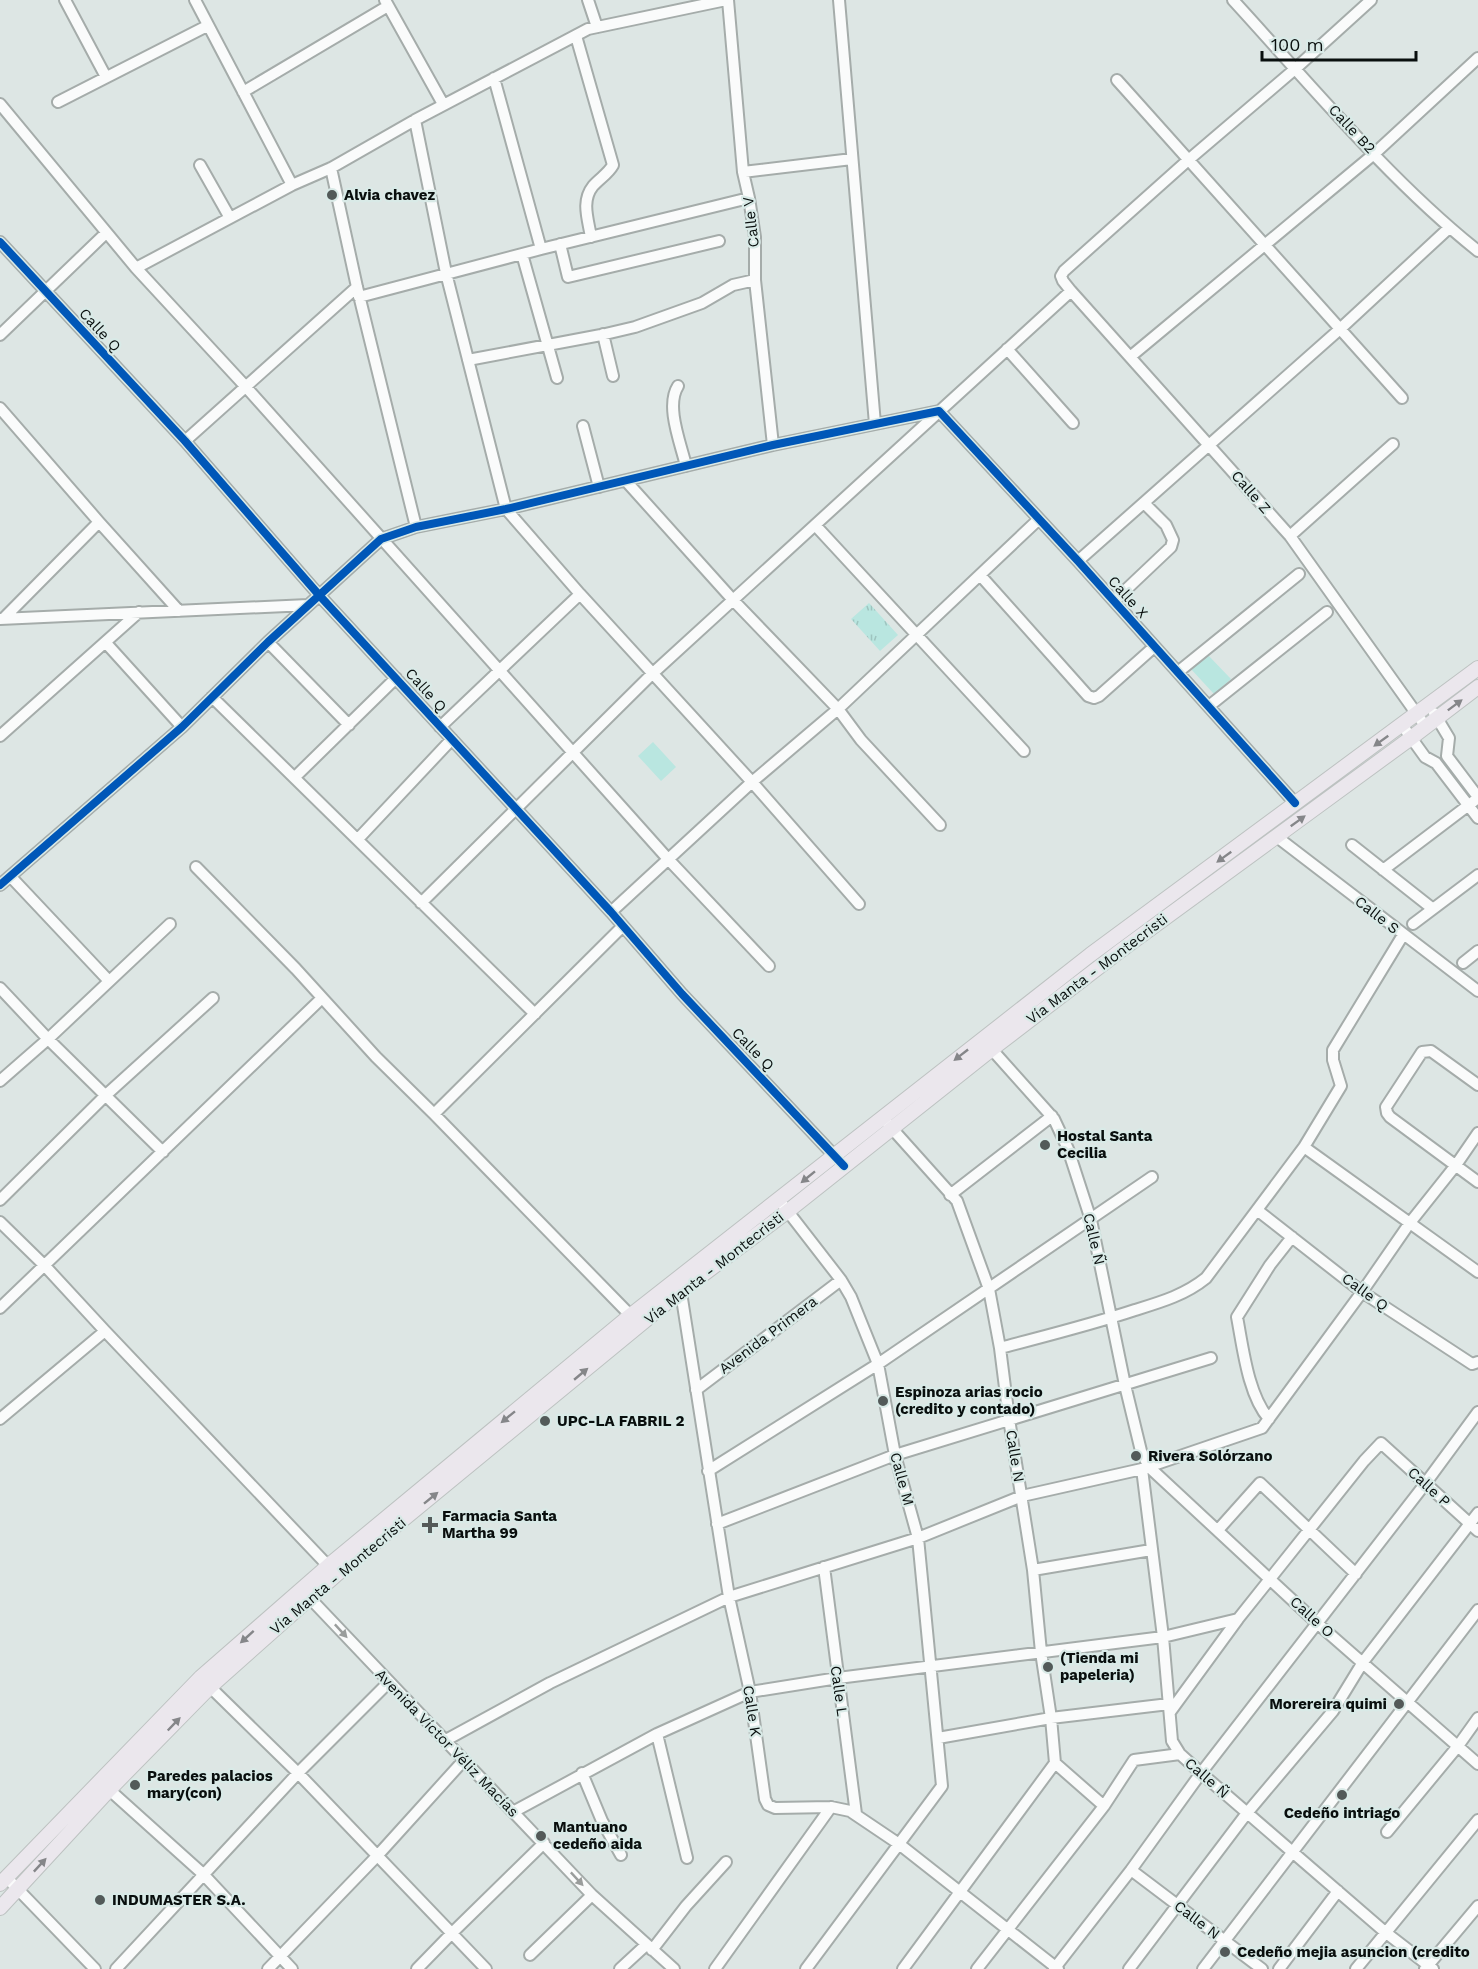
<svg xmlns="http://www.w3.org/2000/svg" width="1478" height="1969" font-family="'Work Sans',sans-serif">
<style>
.park{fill:url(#park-tufts)}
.pitch{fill:#b9e6e0}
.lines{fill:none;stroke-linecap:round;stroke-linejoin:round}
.minor-casing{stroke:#a5acaa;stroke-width:14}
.major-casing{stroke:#bdc2c1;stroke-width:16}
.minor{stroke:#fafbfb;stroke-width:10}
.major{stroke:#ebe7ed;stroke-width:14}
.cycleway-casing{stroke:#d9eae7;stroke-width:11}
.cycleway{stroke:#0057b8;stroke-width:8}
.oneway{fill:#858689}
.oneway2{fill:#9a9d9c}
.poi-dot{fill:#535a59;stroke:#d9eae7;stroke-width:2}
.labels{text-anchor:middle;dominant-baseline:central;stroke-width:4.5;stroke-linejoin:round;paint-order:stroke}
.street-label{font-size:15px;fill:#090f0e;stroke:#d9eae7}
.poi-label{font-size:15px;font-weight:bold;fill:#090f0e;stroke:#d9eae7;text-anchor:start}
</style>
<defs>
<pattern id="park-tufts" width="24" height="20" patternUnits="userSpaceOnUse" patternTransform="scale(1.5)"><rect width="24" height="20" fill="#b9e6e0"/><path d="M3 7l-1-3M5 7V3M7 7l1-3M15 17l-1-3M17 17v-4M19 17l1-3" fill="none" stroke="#9ec4bf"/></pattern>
</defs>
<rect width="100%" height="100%" fill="#dde6e4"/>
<path class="park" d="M869,603L898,635L880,651L851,619Z"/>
<path class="pitch" d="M1207,654L1231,679L1214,694L1190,668Z
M653,742L676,767L661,781L638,756Z"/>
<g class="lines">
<defs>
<path id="minor" d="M65,0L106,77
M195,0L292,185
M385,0L443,104
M588,0L597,27
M728,0L743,172L749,198L755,237V280L773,445
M839,0L875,424
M1233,0C1310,84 1389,180 1478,251
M1371,0L1295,69L1186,162L1064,271L1061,276L1063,281L1071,291L1290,536L1426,727
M576,36L613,165C608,174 600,178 593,186C581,201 588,219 591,237
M494,78L541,249
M1117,80L1402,398
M243,92L388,6
M58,102L207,26
M0,104L136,268L246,387L668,859L769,966
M415,120L446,273L506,509L580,594L752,782L859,904
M200,165L230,218
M331,168L357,287L416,527
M743,172L852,159
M0,242L185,441L319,595L611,912L682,994L844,1166
M560,244L568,277L719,241
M522,254L557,378
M136,268L292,185L331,168L415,120L588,29L726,0
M359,297L541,249L749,198
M603,334L613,376
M0,335L106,233
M1007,349L1073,423
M1130,357L1374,154L1478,58
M468,360L601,335L635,327L702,303L733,285L755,280
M678,386C665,406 681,444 686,466
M0,408L99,522L179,611
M583,426L599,487
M185,441L357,287
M626,481L733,600L838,709L861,740L940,825
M815,525L1024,751
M1290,536L1393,444
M1078,561L1340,329L1449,228
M980,575L1088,696L1094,698L1099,696L1154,647
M1114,601L1171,547L1173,540L1166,525L1144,503
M0,619L308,605
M3,619L99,522
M268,642L349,725
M106,643L182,727
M1178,672L1299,574
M212,697L535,1014
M1209,706L1327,612
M1434,713L1449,738L1447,756L1478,797
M1402,725L1425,757L1436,763L1478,818
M440,727L580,594
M0,736L139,612
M295,777L396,678
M1277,837L1478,991
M358,839L452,739
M1352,845L1433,909
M196,867L296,969L376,1057L434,1114L635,1320
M1383,870L1478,798
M11,877L109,981
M0,885L182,727L268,642L381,539L416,527L506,509L773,445L939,411L1078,561L1295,803
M421,903L652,674L1071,291
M611,912L752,782L838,709L1039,519
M1413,924L1478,875
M1463,963L1478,951
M0,988L48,1039L163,1152
M987,1044L1054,1119L1068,1149L1091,1220L1125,1385L1141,1451L1149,1467L1317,1623L1478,1764
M0,1081L48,1039L170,924
M1478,1085L1431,1051L1422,1052L1386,1107L1387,1113L1390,1117L1478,1182
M434,1114L623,926
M888,1124L957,1201L989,1289L1000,1348L1009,1419L1033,1570L1041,1652L1051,1718L1055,1763L1104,1806
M1304,1147L1478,1272
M950,1195L1052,1116
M0,1200L106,1095L213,998
M779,1200L841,1280L851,1297L878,1364L895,1455L918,1538L942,1786L806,1969
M1257,1210L1362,1292L1472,1364L1478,1362
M0,1222L45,1266L105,1331L333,1571
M680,1286L729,1597L750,1692L765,1799L768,1805L775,1808L831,1807L850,1811L899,1844L1058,1969
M0,1308L322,998
M1000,1348C1045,1336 1090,1325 1135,1310C1161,1302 1185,1295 1206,1278L1304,1147L1341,1086L1333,1060V1050L1403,935
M696,1390L841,1280
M0,1419L105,1331
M1269,1419C1248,1395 1243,1348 1237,1317L1270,1265L1292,1237
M1142,1469L1163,1637L1172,1741L1180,1754L1201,1773L1385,1932L1433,1969
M708,1471L878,1364L1152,1177
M717,1524L895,1455L1211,1358
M1218,1530L1260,1483L1356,1574
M824,1567L856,1814
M1033,1570L1151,1550
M305,1593L592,1895L674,1969
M205,1682L298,1773L486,1969
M1170,1712L1238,1619L1364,1461L1381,1443L1478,1531
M657,1734L687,1858
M938,1738L1051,1718L1169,1704
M446,1740L550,1683L729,1597L918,1538L1022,1496L1142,1469L1262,1428L1362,1292L1409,1224L1456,1165L1478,1133
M582,1773L602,1821L621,1855
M104,1785L203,1874L292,1969
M513,1812L657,1734L750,1692L838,1678L1163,1637L1238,1619
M1387,1832L1458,1746L1478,1718
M1131,1870L1262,1969
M6,1877L95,1969
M652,1950L686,1906L726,1862
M530,1955L592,1895
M116,1969L298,1773L389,1682
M268,1969L378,1855L464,1760
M417,1969L451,1934L544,1843
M620,1969L646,1945
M715,1969L831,1807
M903,1969L1055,1763
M977,1969L1104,1806L1134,1760L1180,1754
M1054,1969L1131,1870L1201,1773L1425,1484L1478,1412
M1129,1969L1247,1813L1333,1711L1363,1662L1478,1513
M1203,1969L1478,1610
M1279,1969L1338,1891
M1356,1969L1478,1820
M1425,1969L1478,1906"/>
<path id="major" d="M0,1884L201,1677L328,1566L631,1315L1090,955L1478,668
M0,1908L109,1790L210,1687L337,1574L681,1291L788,1211L992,1049L1120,951L1411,738L1478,687"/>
</defs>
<use href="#minor" class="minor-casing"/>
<use href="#major" class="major-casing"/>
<use href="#minor" class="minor"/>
<use href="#major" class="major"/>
<defs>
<path id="cycleway" d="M0,242L185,441L319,595L611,912L682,994L844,1166
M0,885L182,727L268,642L381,539L416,527L506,509L773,445L939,411L1078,561L1295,803"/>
</defs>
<use href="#cycleway" class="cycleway-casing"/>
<use href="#cycleway" class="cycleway"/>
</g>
<defs><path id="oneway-solid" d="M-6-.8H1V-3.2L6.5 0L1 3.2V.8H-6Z" transform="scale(1.5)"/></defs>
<g class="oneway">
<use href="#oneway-solid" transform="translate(1455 705) rotate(-37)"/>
<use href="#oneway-solid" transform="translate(1381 741) rotate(144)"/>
<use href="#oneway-solid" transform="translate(1298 821) rotate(-36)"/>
<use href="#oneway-solid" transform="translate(1224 857) rotate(144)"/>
<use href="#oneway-solid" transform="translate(961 1055) rotate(142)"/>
<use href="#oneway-solid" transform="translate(808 1177) rotate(141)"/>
<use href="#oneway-solid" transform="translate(581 1374) rotate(-40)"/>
<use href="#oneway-solid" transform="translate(508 1417) rotate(141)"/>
<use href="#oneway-solid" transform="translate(431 1498) rotate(-39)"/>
<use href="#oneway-solid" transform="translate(247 1637) rotate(138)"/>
<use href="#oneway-solid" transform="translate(174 1724) rotate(-46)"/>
<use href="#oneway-solid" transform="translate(40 1865) rotate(-47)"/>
</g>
<g class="oneway2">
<use href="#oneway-solid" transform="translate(341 1631) rotate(47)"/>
<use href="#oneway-solid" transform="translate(577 1879) rotate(47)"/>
</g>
<g class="poi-dot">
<circle cx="332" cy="195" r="6"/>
<circle cx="1045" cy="1145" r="6"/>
<circle cx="883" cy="1401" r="6"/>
<circle cx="545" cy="1421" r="6"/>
<circle cx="1136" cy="1456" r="6"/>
<path d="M427 1516h6v6h6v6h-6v6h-6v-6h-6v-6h6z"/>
<circle cx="1048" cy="1667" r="6"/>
<circle cx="1399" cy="1704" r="6"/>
<circle cx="135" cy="1785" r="6"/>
<circle cx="1342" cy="1795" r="6"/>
<circle cx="541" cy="1836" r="6"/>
<circle cx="100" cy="1900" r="6"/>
<circle cx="1225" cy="1952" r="6"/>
</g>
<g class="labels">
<g class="street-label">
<text transform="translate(1352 129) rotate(47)">Calle B2</text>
<text transform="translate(751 222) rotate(-97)">Calle V</text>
<text transform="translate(100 330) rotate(47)">Calle Q</text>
<text transform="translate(1251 492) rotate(49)">Calle Z</text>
<text transform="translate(1128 597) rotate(48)">Calle X</text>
<text transform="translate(426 690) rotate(48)">Calle Q</text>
<text transform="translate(1377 915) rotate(38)">Calle S</text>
<text transform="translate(1097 969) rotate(-37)">Vía Manta - Montecristi</text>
<text transform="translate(753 1049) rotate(46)">Calle Q</text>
<text transform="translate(1094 1239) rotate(77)">Calle Ñ</text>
<text transform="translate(714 1268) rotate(-38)">Vía Manta - Montecristi</text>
<text transform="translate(1365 1292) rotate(36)">Calle Q</text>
<text transform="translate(768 1335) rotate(-37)">Avenida Primera</text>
<text transform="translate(1015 1456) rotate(81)">Calle N</text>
<text transform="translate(902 1479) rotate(75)">Calle M</text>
<text transform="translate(1429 1487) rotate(42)">Calle P</text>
<text transform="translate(338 1576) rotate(-40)">Vía Manta - Montecristi</text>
<text transform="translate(1312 1617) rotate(42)">Calle O</text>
<text transform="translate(839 1691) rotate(82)">Calle L</text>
<text transform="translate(752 1711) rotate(81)">Calle K</text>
<text transform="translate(447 1743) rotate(46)">Avenida Víctor Véliz Macías</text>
<text transform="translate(1207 1778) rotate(41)">Calle Ñ</text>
<text transform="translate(1197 1920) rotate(37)">Calle N</text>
</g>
<g class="poi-label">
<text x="344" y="195">Alvia chavez</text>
<text x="1057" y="1136">Hostal Santa<tspan x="1057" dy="17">Cecilia</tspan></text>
<text x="895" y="1392">Espinoza arias rocio<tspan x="895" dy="17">(credito y contado)</tspan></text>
<text x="557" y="1421">UPC-LA FABRIL 2</text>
<text x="1148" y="1456">Rivera Solórzano</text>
<text x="442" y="1516">Farmacia Santa<tspan x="442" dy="17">Martha 99</tspan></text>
<text x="1060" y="1658">(Tienda mi<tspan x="1060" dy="17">papeleria)</tspan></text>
<text x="1387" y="1704" text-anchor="end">Morereira quimi</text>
<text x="147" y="1776">Paredes palacios<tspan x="147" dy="17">mary(con)</tspan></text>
<text x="1342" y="1813" text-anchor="middle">Cedeño intriago</text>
<text x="553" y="1827">Mantuano<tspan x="553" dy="17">cedeño aida</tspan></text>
<text x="112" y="1900">INDUMASTER S.A.</text>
<text x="1237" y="1952">Cedeño mejia asuncion (credito</text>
</g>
</g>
<path d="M1262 51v9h154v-9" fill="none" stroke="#090f0e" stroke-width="3"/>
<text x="1271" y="51" font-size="18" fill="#090f0e" stroke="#d9eae7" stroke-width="4.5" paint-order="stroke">100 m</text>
</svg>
